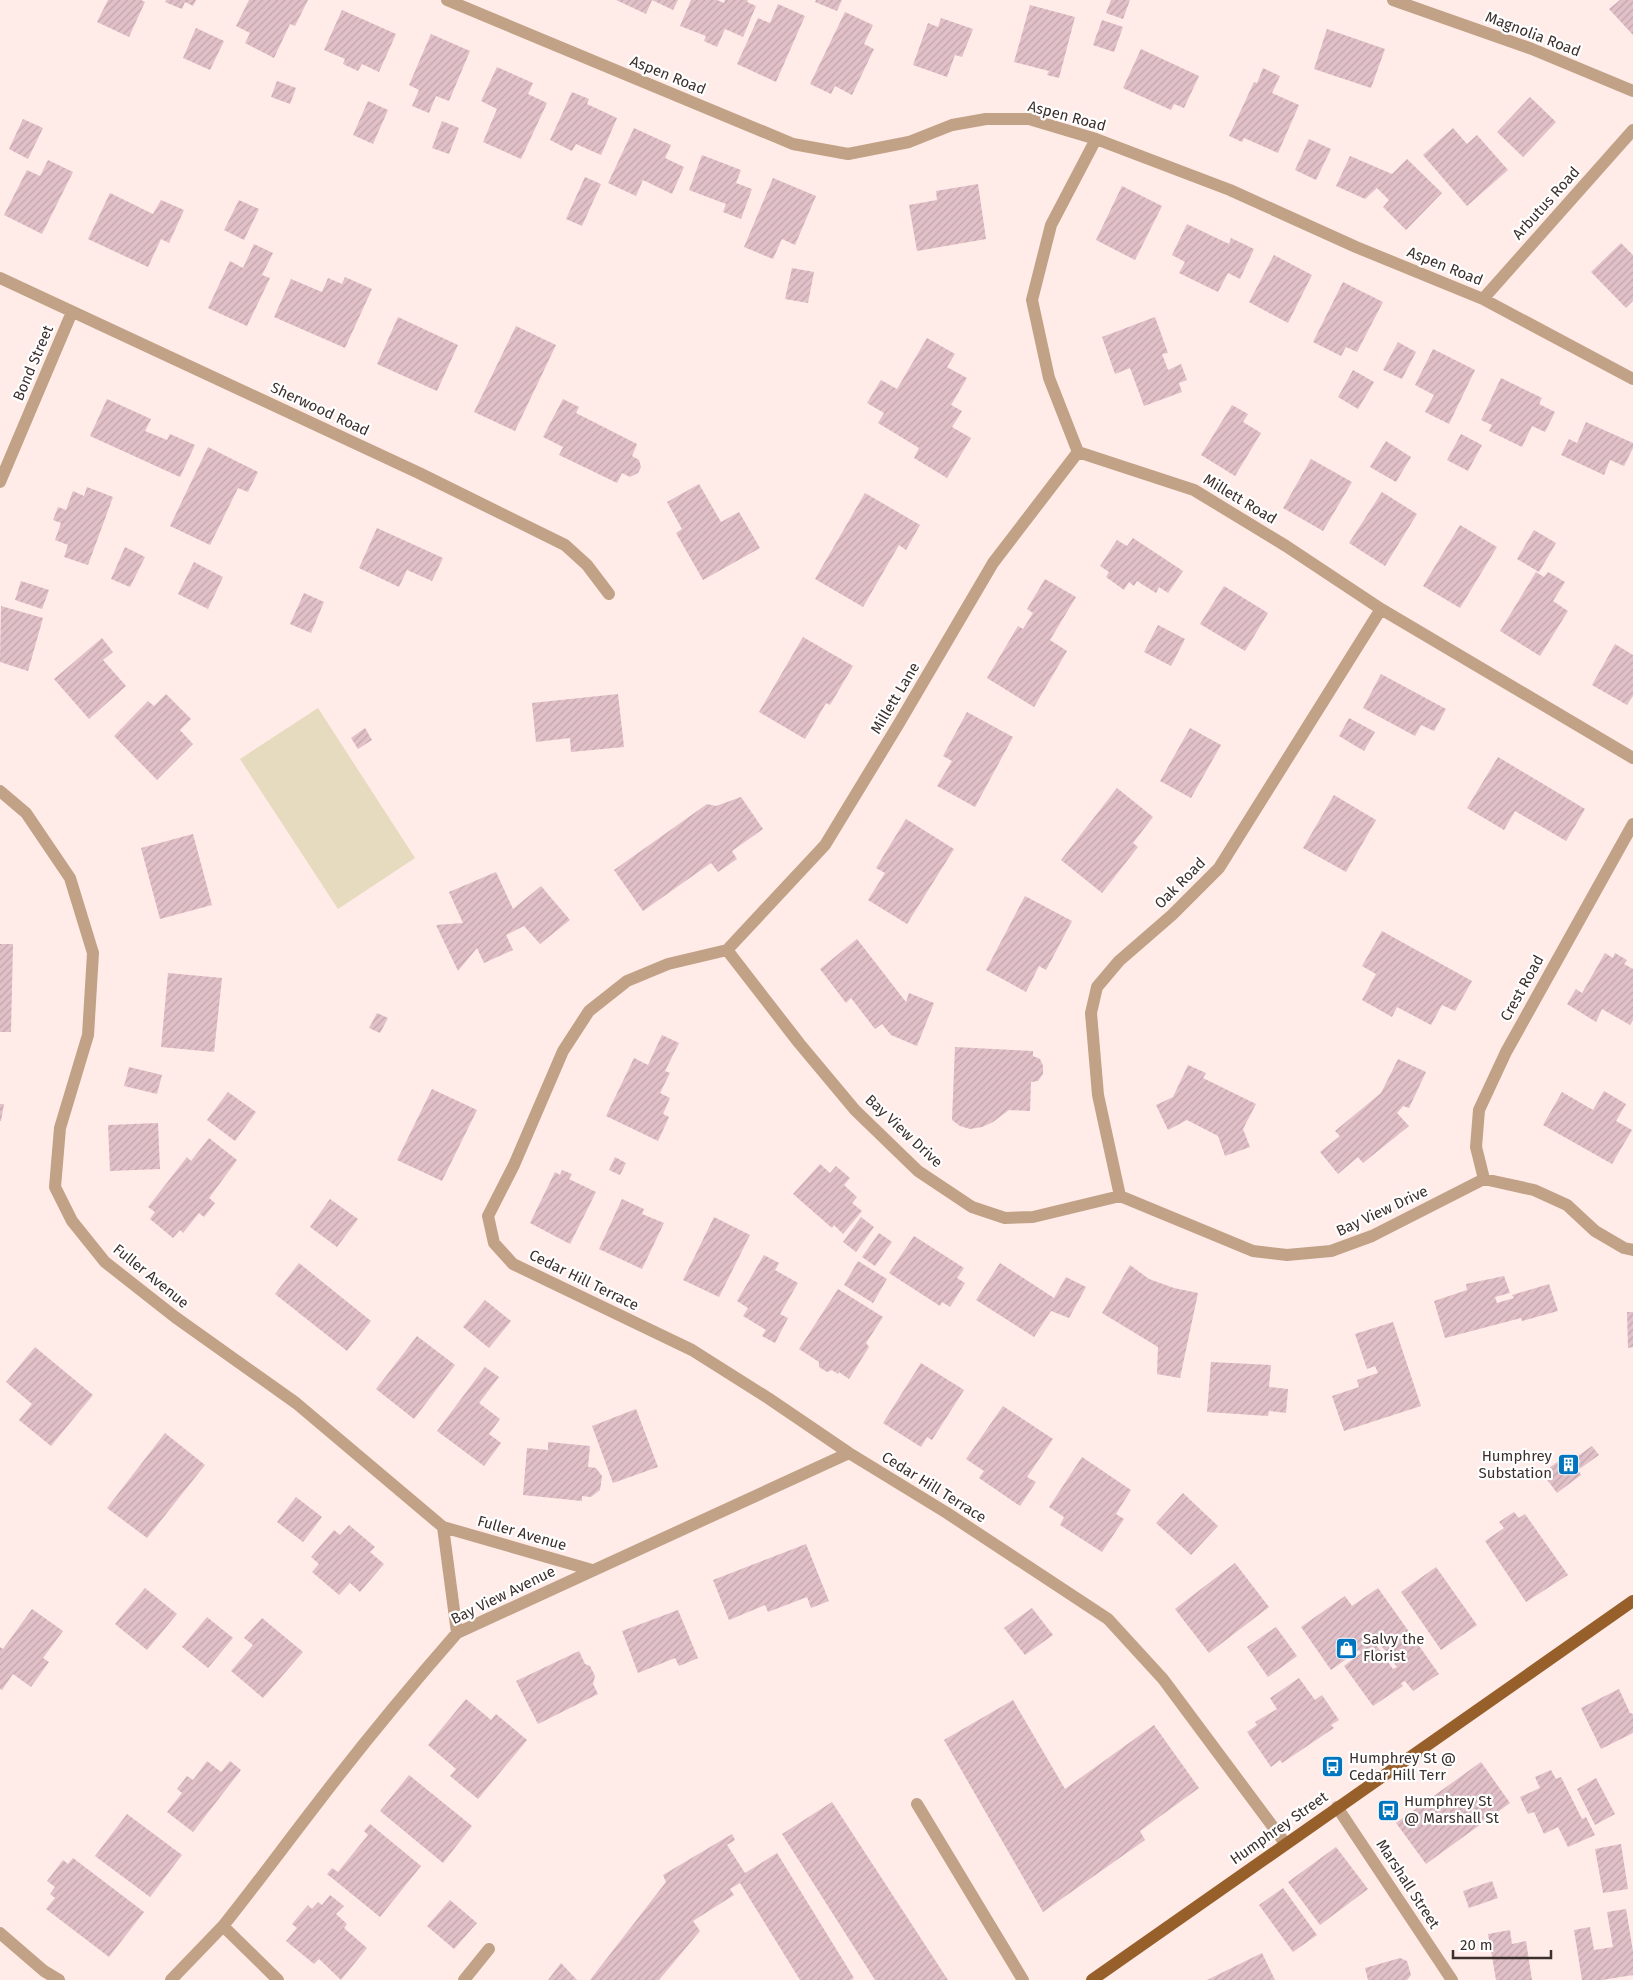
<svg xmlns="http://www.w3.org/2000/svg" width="1633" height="1980" font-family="'Fira Sans',sans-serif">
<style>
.green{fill:#e6dbbe}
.building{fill:url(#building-hatch);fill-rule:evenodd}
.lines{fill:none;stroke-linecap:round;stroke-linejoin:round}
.lane{stroke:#c2a287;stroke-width:12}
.street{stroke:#c2a287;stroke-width:12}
.primary{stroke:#975f2a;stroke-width:12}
.labels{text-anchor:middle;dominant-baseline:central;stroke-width:4.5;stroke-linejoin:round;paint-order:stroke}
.street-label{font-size:15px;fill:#3c302d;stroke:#fff}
.poi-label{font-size:15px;fill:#3c302d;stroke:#fff;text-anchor:start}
</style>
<defs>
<pattern id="building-hatch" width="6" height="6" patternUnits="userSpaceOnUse" patternTransform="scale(1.25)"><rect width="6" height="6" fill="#e1c0c8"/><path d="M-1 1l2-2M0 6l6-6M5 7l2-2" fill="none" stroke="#c2a5ac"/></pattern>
</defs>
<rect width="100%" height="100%" fill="#ffebe7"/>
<path class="green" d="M318,708L415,858L338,909L240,759Z"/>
<path class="building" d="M108,0H141L145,2L129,37L97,22Z
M166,0H196L193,6L185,2L182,9L165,2Z
M249,0H308L295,26L290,24L274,58L245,43L250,33L236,26Z
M616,0H652L646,14Z
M652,0H678L673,10Z
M691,0H717L724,3L725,0H748L747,2L756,6L743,37L725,29L717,47L704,41L706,36L680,26Z
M816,0H842L837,11L815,2Z
M1111,0H1130L1123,19L1106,13Z
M1620,0H1633V35L1609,9Z
M778,4L805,16L776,82L737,64L758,18L770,23Z
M1030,5L1075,17L1059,78L1047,75L1049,71L1014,62Z
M342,10L396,34L379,72L362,64L358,71L343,64L345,59L324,50Z
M845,12L873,25L864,44L874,49L852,95L835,86L831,94L810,84Z
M941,18L973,29L962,57L955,55L947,77L913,65L928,23L938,27Z
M1102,20L1123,27L1114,52L1093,45Z
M196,28L224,41L210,70L183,58Z
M1327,29L1385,49L1371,88L1314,69Z
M431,34L470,51L449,101L436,96L429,113L412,106L419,90L409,85Z
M1141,49L1199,76L1184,108L1174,104L1171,110L1123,88Z
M497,67L533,83L528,94L547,103L521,159L483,142L497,109L481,101Z
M1263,68L1280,76L1272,93L1299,105L1278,153L1244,138L1242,142L1229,136L1254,82L1257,83Z
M277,81L296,88L290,104L271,97Z
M572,92L589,99L587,104L617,118L601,155L576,144L572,151L550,140Z
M1530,97L1556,122L1523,157L1497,132Z
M368,101L388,110L373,144L353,135Z
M23,119L43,128L28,159L9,149Z
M442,121L459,128L449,154L432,148Z
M634,128L671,145L665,158L684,167L672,194L643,180L636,196L608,183Z
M1453,128L1467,144L1477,135L1508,170L1467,206L1423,155Z
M1309,139L1331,149L1316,180L1295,170Z
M702,155L741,170L736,183L752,189L741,219L723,212L726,204L689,190Z
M1350,156L1392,174L1407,159L1442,193L1406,230L1383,207L1389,200L1377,188L1365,199L1336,186Z
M48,160L73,172L42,234L4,215L27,170L40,176Z
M585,177L601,184L582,226L566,219Z
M773,178L816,196L795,245L782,239L773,259L744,247Z
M978,184L986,239L917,251L909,205L937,200L936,191Z
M1122,186L1162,206L1135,260L1096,240Z
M110,193L153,214L161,200L184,210L169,243L161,239L148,267L88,239Z
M239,200L259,209L244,240L224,230Z
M1187,224L1229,244L1231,238L1254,249L1240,279L1228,273L1218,292L1179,273L1185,262L1172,255Z
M1621,243L1633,255V301L1626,308L1591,272Z
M254,244L273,253L262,275L270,278L247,326L208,308L230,261L243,268Z
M1274,255L1312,275L1288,323L1249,302Z
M792,268L814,272L808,303L785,299Z
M345,277L372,289L345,348L274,317L291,279L322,292L328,278L342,284Z
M1343,282L1383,302L1357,352L1346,347L1341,356L1313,342Z
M398,317L458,345L437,391L377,364Z
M1155,317L1168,353L1162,354L1168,370L1181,364L1187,380L1179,383L1182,392L1144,406L1130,368L1115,374L1102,337Z
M516,326L556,345L515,431L474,412Z
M927,338L955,354L947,367L967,378L951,405L962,411L952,427L971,438L947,478L914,458L919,448L878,423L884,413L867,403L881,380L897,389Z
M1398,342L1416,352L1402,379L1383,370Z
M1433,349L1475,370L1449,424L1425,412L1434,395L1415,385Z
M1353,370L1374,382L1358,409L1338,397Z
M1501,378L1542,398L1539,404L1555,412L1545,432L1532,426L1522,447L1489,431L1492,425L1481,420Z
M107,399L151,419L145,431L167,440L170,434L195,445L180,477L90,436Z
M563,399L579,407L576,413L637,444L632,456L639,460L641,467L638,473L630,477L622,473L617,483L559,455L563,447L543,437Z
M1232,405L1248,414L1243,422L1261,433L1235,476L1201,455Z
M1586,422L1633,443V448L1624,466L1610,460L1604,475L1561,455L1569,439L1577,443Z
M1461,434L1482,445L1468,471L1447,460Z
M1386,441L1411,457L1396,482L1370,467Z
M208,447L258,472L248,492L238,488L210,545L170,526Z
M1311,459L1352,482L1323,531L1283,508Z
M699,484L721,522L739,512L760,548L703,580L676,533L682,529L667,502Z
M87,487L113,497L88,565L64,557L68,545L55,540L61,523L53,520L58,507L66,510L73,491L84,496Z
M1382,492L1417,514L1385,566L1349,543Z
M865,493L920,525L906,550L899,545L863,607L815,579Z
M1460,525L1497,547L1460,608L1423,586Z
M377,528L443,558L432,581L407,570L399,587L359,568Z
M1534,530L1556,543L1539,572L1517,559Z
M1133,538L1183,571L1168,593L1159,587L1156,593L1137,581L1134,586L1129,582L1124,590L1106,577L1109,572L1100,566L1117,540L1127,546Z
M125,547L145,557L130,587L111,579Z
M194,562L223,577L208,609L178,594Z
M1536,572L1544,577L1548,572L1565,582L1553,601L1568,611L1540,656L1500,631Z
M1045,579L1076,597L1050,640L1067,651L1034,707L987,678L1018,626L1023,629L1033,613L1027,609Z
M21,581L49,590L42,609L15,600Z
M1224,586L1268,613L1245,651L1200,624Z
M304,593L324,602L311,633L290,624Z
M1,606L43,618L28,671L0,662Z
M1158,625L1185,639L1171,666L1144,652Z
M803,637L853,666L830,705L826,703L805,739L759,712Z
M102,638L113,652L103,660L126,686L89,719L54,679Z
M1615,644L1633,655V696L1627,705L1592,685Z
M1381,674L1446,709L1434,731L1421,725L1415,736L1363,708Z
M166,694L191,719L180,730L193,744L157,780L114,736L148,701L154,706Z
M618,694L624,747L571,752L570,738L536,742L532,703Z
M967,712L1013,737L975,807L937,786L952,761L943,756Z
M1349,718L1375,732L1364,751L1339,736Z
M365,728L372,740L358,749L351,738Z
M1190,728L1221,745L1191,798L1160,781Z
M1498,757L1585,809L1566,841L1515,811L1504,830L1467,808Z
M1117,788L1153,817L1133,843L1138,847L1102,893L1061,860Z
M1334,795L1376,820L1346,872L1303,848Z
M741,797L763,829L732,851L737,859L718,872L711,863L643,911L614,870L707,804L716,806Z
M906,819L954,849L907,924L868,900L885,873L876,868Z
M193,834L212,905L160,919L141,848Z
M496,872L513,909L541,886L570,920L540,944L524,926L506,935L513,950L484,963L477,948L458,971L436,925L463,923L449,892Z
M1025,896L1072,921L1046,970L1039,966L1026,992L986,970Z
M1382,931L1472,981L1455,1011L1442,1005L1431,1025L1397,1007L1392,1017L1362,1000L1376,974L1362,966Z
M857,939L906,1002L909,993L934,1003L917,1046L891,1035L882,1024L875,1029L851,998L846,1003L820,969Z
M0,944H13L11,1032H0Z
M1605,953L1613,958L1615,953L1627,960L1624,964L1633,969V1020L1630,1025L1602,1009L1596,1022L1567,1004L1576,989L1582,993Z
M168,973L222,978L214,1052L161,1047Z
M377,1013L388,1018L380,1033L369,1028Z
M662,1035L679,1043L665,1071L670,1073L660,1093L670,1098L663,1114L669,1117L658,1141L606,1116L634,1058L648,1065Z
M955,1047L1033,1051V1056L1040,1059L1043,1066V1074L1038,1081L1031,1082L1030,1111L1009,1110L993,1122L982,1127L970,1129L960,1126L952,1120Z
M1398,1059L1426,1072L1409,1108L1403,1106L1397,1113L1409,1126L1363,1163L1358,1157L1338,1174L1320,1152L1340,1136L1335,1131L1381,1093Z
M1188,1065L1206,1073L1203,1078L1256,1104L1243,1129L1250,1147L1225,1156L1218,1136L1187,1120L1168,1130L1156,1105L1173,1097Z
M129,1067L162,1075L157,1094L124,1086Z
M432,1089L477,1110L442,1181L397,1160Z
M1604,1091L1626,1104L1616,1121L1632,1130L1612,1164L1543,1125L1562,1092L1593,1110Z
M228,1092L256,1112L235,1141L207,1120Z
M0,1104H4L1,1121H0Z
M158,1123L160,1169L110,1171L108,1125Z
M209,1138L237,1160L209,1198L215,1203L204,1217L199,1213L183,1233L180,1230L173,1238L150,1219L155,1212L148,1207L187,1157L191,1161Z
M615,1157L626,1163L620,1175L609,1170Z
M820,1164L830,1173L836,1166L850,1178L844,1185L857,1197L852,1203L862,1211L843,1234L834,1225L832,1228L793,1194Z
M562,1170L572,1174L569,1179L596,1192L570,1244L530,1223L555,1172L560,1175Z
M330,1199L358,1219L337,1247L310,1227Z
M622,1199L644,1209L642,1214L664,1223L642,1269L599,1249Z
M714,1217L750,1235L719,1297L683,1280Z
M861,1217L874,1227L856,1252L843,1242Z
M879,1233L892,1242L875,1266L862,1257Z
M914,1236L964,1268L957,1278L965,1283L950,1307L942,1302L940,1306L889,1273Z
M764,1255L779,1263L775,1270L798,1283L780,1314L788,1318L775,1343L762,1336L766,1330L743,1316L748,1308L737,1301Z
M858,1261L887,1279L873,1303L844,1285Z
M299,1263L371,1321L347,1351L275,1294Z
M1000,1263L1054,1298L1066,1277L1086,1287L1069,1318L1051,1311L1034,1337L976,1300Z
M1130,1265L1149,1279L1174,1288L1198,1293L1180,1378L1157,1374L1158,1347L1102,1313Z
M1504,1276L1510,1293L1495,1297L1497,1303L1514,1298L1512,1295L1549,1284L1558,1311L1522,1321L1521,1318L1445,1338L1434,1301L1467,1290L1466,1284Z
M838,1289L883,1317L866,1343L869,1347L849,1379L839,1372L838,1374L832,1370L827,1372L819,1367V1362L799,1349Z
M485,1300L511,1321L489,1348L463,1327Z
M1627,1312H1633V1347L1628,1348Z
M1393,1322L1421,1406L1344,1431L1332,1396L1359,1387L1357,1380L1378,1373L1375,1366L1367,1369L1355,1334Z
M417,1336L455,1365L414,1419L376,1389Z
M35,1347L93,1395L51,1446L19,1420L32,1404L6,1382Z
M1211,1362L1271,1365L1269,1387L1288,1389L1286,1413L1269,1411L1268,1416L1207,1412Z
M921,1363L964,1390L932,1440L927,1437L921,1447L883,1423Z
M485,1367L499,1377L479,1403L500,1419L489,1434L501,1443L484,1466L437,1431Z
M1003,1406L1053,1439L1027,1477L1036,1482L1020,1506L979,1478L984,1471L966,1459Z
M636,1409L658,1467L613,1483L592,1426Z
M165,1433L205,1465L147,1538L107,1508Z
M548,1442L590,1446L588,1467L596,1468L602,1476L600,1490L591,1497L582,1496V1501L523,1495L527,1448L548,1450Z
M1592,1446L1599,1455L1578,1470L1581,1475L1557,1493L1542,1473L1567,1455L1571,1461Z
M1082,1457L1131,1490L1116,1514L1124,1519L1102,1552L1060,1525L1064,1517L1049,1507Z
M1183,1493L1218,1526L1191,1555L1156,1523Z
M296,1497L322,1517L303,1542L277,1522Z
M1514,1512L1519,1518L1525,1514L1568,1575L1526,1602L1485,1541L1504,1528L1499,1522Z
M349,1525L375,1547L370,1552L384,1564L360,1592L350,1583L339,1595L312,1572L319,1564L311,1557L334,1530L340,1535Z
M806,1544L829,1601L811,1608L807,1597L768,1612L765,1605L729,1620L713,1580Z
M1235,1563L1269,1607L1209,1653L1175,1609Z
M1436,1567L1477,1625L1441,1650L1401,1592Z
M145,1588L177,1614L147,1650L115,1624Z
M1378,1588L1439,1674L1413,1691L1405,1681L1401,1683L1403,1686L1373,1706L1344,1666L1361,1653L1359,1650L1331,1670L1301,1627L1345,1596L1352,1606ZM1380,1644L1397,1667L1393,1669L1377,1646Z
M1032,1608L1053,1635L1025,1655L1004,1628Z
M32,1609L63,1631L43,1658L49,1662L31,1687L13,1674L2,1690L0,1689V1647L3,1649Z
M678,1610L698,1658L679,1666L675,1658L638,1673L622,1631Z
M207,1617L233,1638L208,1668L182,1647Z
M262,1618L303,1652L263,1698L231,1671L253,1645L244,1638Z
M1276,1627L1297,1656L1268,1677L1247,1647Z
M579,1651L585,1664L590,1666L595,1676L593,1684L598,1694L538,1724L516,1681Z
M1299,1678L1315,1700L1322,1695L1339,1720L1331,1725L1334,1728L1282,1763L1280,1760L1271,1767L1247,1732L1257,1725L1255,1722L1277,1709L1270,1698Z
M1619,1689L1630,1713L1633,1714V1733L1601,1749L1581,1708Z
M466,1699L491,1720L496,1714L527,1740L478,1799L450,1776L456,1769L428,1745Z
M1013,1700L1065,1789L1154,1725L1199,1788L1140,1831L1145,1840L1043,1912L944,1740Z
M207,1761L221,1772L230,1761L241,1770L193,1832L167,1812L182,1793L177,1789L187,1776L193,1780Z
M1481,1762L1510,1803L1426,1864L1396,1823Z
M1551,1770L1556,1779L1561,1777L1582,1819L1586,1817L1595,1835L1568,1847L1558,1827L1544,1834L1534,1812L1528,1814L1520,1797L1540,1788L1535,1777Z
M409,1775L472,1826L443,1863L380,1811Z
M1596,1778L1615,1814L1595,1825L1577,1789Z
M832,1802L948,1980H875L782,1834Z
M127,1814L182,1855L150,1897L95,1856Z
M370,1824L421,1866L380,1917L327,1874L332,1868L338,1872L368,1835L364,1831Z
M732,1834L735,1840L727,1845L745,1873L777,1853L854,1978L851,1980H800L740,1883L730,1889L734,1895L693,1921L700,1931L659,1980H590L666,1882L663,1875Z
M1621,1844L1628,1889L1603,1893L1595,1849Z
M1336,1847L1368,1889L1320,1925L1288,1882Z
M73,1858L144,1912L109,1957L46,1909L55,1898L50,1894L55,1887L47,1881L63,1860L68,1864Z
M1492,1881L1498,1898L1469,1908L1463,1891Z
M1283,1888L1317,1935L1293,1952L1259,1905Z
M330,1895L344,1906L336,1914L347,1924L344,1928L367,1948L341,1980L319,1959L314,1964L286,1941L297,1928L292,1924L308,1905L312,1909L318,1902L322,1905Z
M450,1900L477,1923L454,1949L427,1926Z
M1626,1909L1633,1951V1975L1602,1980H1582L1574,1930L1590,1927L1594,1950L1613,1947L1607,1912Z
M1510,1930L1512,1944L1526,1941L1532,1980H1496L1488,1934Z
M1262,1953L1275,1980H1207Z
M1400,1958L1407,1961L1411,1975L1407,1980H1368L1365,1968Z
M561,1963L577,1980H548Z"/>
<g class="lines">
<path class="lane" d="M917,1804L1023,1980"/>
<path class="street" d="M447,0L793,144L848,154L909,142L952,125L986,119H1029L1096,139L1230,190L1356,247L1483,299L1633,379
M1393,0L1532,49L1633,91
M1096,139L1051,225L1032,300L1049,378L1078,452L1194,490L1286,546L1381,609L1633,758
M0,278L419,473L565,545L587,565L609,594
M1483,299L1633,130
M0,482L72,312
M0,791L26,813L70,878L93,953L88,1035L60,1128L55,1187L72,1221L105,1262L175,1317L296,1403L443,1527
M727,950L825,845L898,725L993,563L1078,452
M1484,1179L1476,1147L1479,1110L1506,1052L1633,824
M1120,1196L1098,1095L1091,1013L1097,987L1119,961L1172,915L1219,868L1381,609
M457,1633L443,1527L592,1570
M1337,1807L1452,1980
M1285,1843L1163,1679L1108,1619L947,1513L849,1453L768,1398L692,1350L513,1264L494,1243L488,1216L514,1165L563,1051L589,1011L627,981L668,964L727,950L799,1043L855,1110L918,1171L972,1207L1005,1218L1033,1217L1120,1196L1253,1251L1287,1255L1331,1251L1372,1236L1484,1179L1534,1190L1567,1205L1595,1231L1624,1248L1633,1250
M223,1926C255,1886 285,1845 316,1805C361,1746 408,1689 457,1633L849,1453
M0,1933L44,1971L59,1980
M171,1980L223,1926L278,1980
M464,1980L489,1949"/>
<path class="primary" d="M1092,1980L1633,1601"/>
</g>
<defs>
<symbol id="building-square" viewBox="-11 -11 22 22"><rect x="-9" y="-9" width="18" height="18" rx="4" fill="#0075bf" stroke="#fff"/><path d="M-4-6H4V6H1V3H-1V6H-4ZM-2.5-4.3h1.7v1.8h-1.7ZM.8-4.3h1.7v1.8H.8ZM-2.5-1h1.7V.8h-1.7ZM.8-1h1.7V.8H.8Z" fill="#fff"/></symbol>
<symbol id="shop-square" viewBox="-11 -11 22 22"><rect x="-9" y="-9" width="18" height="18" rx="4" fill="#0075bf" stroke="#fff"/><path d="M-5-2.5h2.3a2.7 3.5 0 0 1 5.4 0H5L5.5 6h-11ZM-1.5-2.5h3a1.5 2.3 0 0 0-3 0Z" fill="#fff"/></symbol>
<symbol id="bus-square" viewBox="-11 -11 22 22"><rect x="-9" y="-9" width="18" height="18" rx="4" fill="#0075bf" stroke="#fff"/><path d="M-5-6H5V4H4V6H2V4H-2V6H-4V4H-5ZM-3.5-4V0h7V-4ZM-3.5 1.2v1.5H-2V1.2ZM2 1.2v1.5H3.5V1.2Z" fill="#fff"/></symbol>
</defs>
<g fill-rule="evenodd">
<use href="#building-square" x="1556" y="1452" width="25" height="25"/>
<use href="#shop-square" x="1334" y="1636" width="25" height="25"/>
<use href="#bus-square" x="1320" y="1754" width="25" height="25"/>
<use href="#bus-square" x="1376" y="1798" width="25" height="25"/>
</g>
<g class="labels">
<g class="street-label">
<text transform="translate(1533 34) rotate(21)">Magnolia Road</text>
<text transform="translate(668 75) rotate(22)">Aspen Road</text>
<text transform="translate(1067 116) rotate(15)">Aspen Road</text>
<text transform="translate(1546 203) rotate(-48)">Arbutus Road</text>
<text transform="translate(1445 266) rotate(22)">Aspen Road</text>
<text transform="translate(33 363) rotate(-67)">Bond Street</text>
<text transform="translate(320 409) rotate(25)">Sherwood Road</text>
<text transform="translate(1240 499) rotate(31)">Millett Road</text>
<text transform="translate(895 698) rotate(-59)">Millett Lane</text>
<text transform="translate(1180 883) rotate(-45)">Oak Road</text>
<text transform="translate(1522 988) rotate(-61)">Crest Road</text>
<text transform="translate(904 1131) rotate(43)">Bay View Drive</text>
<text transform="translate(1382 1211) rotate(-25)">Bay View Drive</text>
<text transform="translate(151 1276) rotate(39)">Fuller Avenue</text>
<text transform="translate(584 1280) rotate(26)">Cedar Hill Terrace</text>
<text transform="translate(934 1487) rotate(32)">Cedar Hill Terrace</text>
<text transform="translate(522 1533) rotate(16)">Fuller Avenue</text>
<text transform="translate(503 1595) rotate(-26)">Bay View Avenue</text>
<text transform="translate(1279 1828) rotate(-35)">Humphrey Street</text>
<text transform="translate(1408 1884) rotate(57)">Marshall Street</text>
</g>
<g class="poi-label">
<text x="1552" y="1456" text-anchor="end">Humphrey<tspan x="1552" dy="17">Substation</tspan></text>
<text x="1363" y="1639">Salvy the<tspan x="1363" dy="17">Florist</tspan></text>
<text x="1349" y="1758">Humphrey St @<tspan x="1349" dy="17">Cedar Hill Terr</tspan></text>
<text x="1404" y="1801">Humphrey St<tspan x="1404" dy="17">@ Marshall St</tspan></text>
</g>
</g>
<path d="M1453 1950v8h98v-8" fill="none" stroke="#3c302d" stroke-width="2.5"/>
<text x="1460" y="1950" font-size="15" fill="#3c302d" stroke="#ffffff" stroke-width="4" paint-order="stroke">20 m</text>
</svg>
